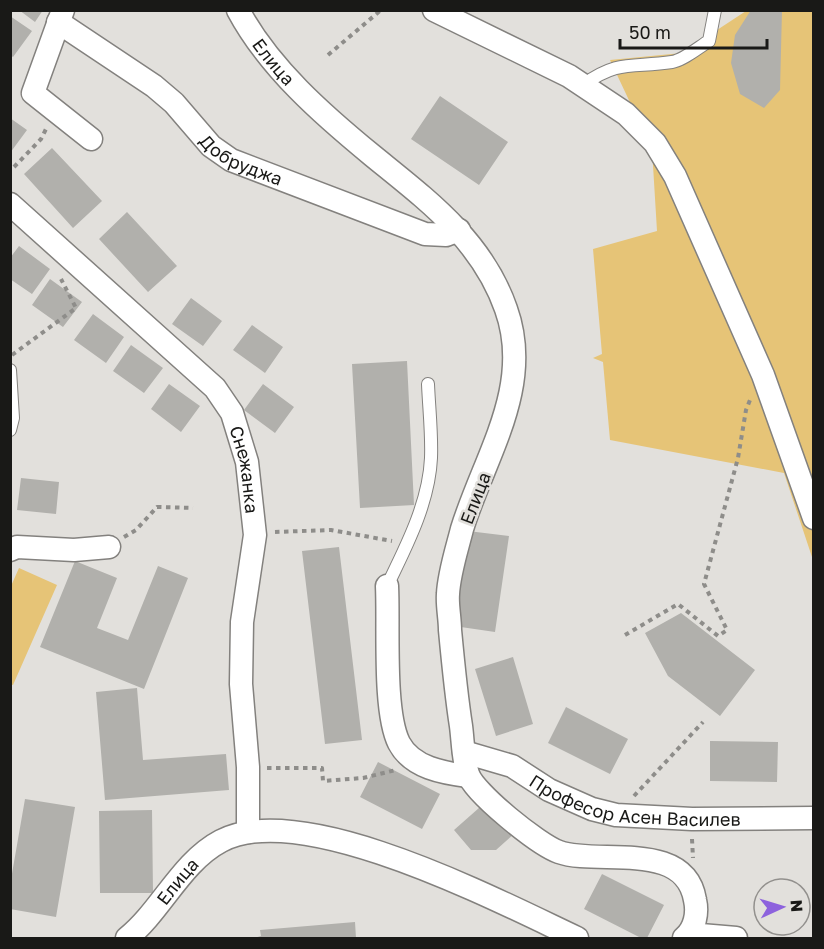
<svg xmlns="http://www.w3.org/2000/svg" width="824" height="949" font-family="'Golos Text',sans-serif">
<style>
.green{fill:#e6c477}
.building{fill:#b1b0ac}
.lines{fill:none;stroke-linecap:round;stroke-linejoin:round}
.lane-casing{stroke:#83817e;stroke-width:14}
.street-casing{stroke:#83817e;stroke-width:25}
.path{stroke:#8e8d8a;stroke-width:4;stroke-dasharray:4.5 4.5;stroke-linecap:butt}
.lane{stroke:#fff;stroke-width:12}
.street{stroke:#fff;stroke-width:22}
.labels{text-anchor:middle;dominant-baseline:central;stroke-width:5;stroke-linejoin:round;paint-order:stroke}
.street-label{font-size:18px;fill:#191917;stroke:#e2e0dc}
</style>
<rect width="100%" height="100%" fill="#e2e0dc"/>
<path class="green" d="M746,11H813V560L784,473L610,440L603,362L593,358L602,354L593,249L657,231L652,149L610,60L682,53Z
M19,568L57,585L13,685L10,684L11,586Z"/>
<path class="building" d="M19,10H43L35,22Z
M751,10H782L780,90L764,108L740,94L731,63L735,35Z
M10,16L32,31L13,57L10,55Z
M440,96L508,142L479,185L411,139Z
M10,118L27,130L10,153Z
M52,148L102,201L73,228L24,174Z
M127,212L177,266L148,292L99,239Z
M19,246L50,269L32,294L10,279V258Z
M50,279L82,302L63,327L32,305Z
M191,298L222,321L203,346L172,324Z
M93,314L124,337L106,363L74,340Z
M252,325L283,347L265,373L233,350Z
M131,345L163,368L144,393L113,371Z
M407,361L414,505L360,508L352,364Z
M169,384L200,406L181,432L151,409Z
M263,384L294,407L275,433L244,410Z
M21,478L59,482L56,514L17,510Z
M468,531L509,536L495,632L454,626Z
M339,547L362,740L325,744L302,551Z
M75,561L117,578L97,628L128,640L158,566L188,578L144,689L40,647Z
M681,613L755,670L720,716L668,676L645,633Z
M513,657L533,724L496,736L475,669Z
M137,688L143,760L226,754L229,790L105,800L96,692Z
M566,707L628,739L610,774L548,743Z
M710,741L778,742L777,782L710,781Z
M378,762L440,794L422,829L360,797Z
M25,799L75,807L56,917L10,909V885Z
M488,800L516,832L496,850H471L454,830Z
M152,810L153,893H100L99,811Z
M602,874L664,905L647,938H641L584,909Z
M355,922L356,938H254L261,936L260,930Z"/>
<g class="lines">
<defs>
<path id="lane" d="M583,85C619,59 633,68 672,62C684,60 699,47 709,41L715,10
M10,370L13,418L10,430
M387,586C406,547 429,503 431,458C432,434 429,408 428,384"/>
<g id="street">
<path d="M63,10L33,93L91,139"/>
<path id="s1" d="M238,10C269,68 323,115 373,156C427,200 482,240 506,309C534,387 484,457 462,529C457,549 449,573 448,594C447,605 450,618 450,630C453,662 456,694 461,726C463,741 463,760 468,774C474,793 539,845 559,852C598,866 685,839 695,900C698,913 695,929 684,938"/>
<path d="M434,10L569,76L626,114L655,143L675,176L763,375L814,518"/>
<path id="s2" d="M58,22L154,86L174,103L211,146L231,160L425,234L446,235L459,230"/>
<path id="s3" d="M10,204L215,388L232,413L247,462L255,535L242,622L241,684L248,767V832"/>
<path d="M10,550L17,547L74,550L109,547"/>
<path d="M387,586C389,625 383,711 399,743C412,768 444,773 468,776"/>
<path id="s4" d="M464,752L512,766L549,790L592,809L616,815L692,819L814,818"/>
<path d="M689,934L736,938"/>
<path id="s5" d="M127,938C161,911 181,862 221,841C302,798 500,902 577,938"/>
</g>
</defs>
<use href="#lane" class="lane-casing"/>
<use href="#street" class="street-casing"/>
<path class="path" d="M328,55L381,10
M14,167L41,139L47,127
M12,355L76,308L61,279
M275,532L331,530L392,541
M124,537L136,530L157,507L193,508
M625,635L678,604L718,636L727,630L704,584L738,458L746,410L750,400
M267,768H322L323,781L363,778L396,770
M634,796L703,722
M692,839L693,858"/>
<use href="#lane" class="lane"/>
<use href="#street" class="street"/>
</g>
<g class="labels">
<g class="street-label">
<text stroke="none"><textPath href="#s1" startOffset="63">Елица</textPath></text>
<text stroke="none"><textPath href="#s2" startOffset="232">Добруджа</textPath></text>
<text stroke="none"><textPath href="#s3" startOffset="364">Снежанка</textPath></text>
<text transform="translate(475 498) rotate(-69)">Елица</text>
<text stroke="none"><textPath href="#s4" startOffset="182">Професор Асен Василев</textPath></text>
<text stroke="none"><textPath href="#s5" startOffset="76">Елица</textPath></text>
</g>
</g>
<rect width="824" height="949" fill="none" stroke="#191917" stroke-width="24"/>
<g transform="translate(782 907) rotate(86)"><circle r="28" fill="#e2e0dc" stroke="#92908d" stroke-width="1.5"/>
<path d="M0-4.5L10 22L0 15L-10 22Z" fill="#8d62dd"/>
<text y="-9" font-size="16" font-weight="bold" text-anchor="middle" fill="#191917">N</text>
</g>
<path d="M620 39v9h147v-9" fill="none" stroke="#191917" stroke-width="3"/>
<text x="629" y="39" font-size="18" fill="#191917" stroke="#e2e0dc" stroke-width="4.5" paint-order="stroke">50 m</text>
</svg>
